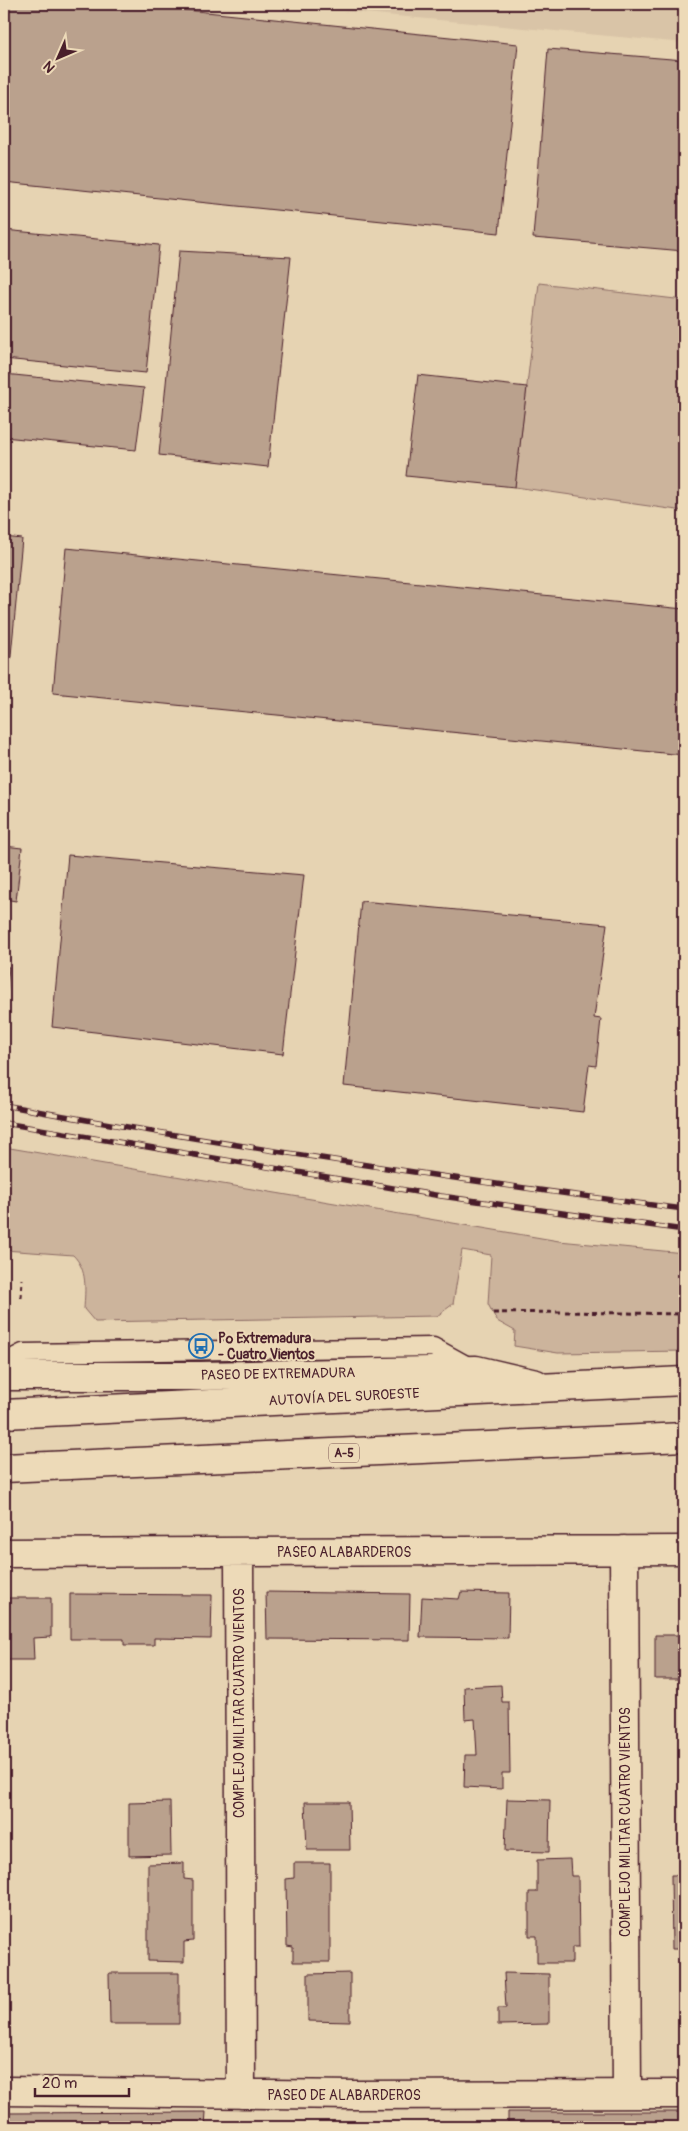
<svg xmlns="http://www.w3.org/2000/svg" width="688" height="2131" font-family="Pangolin,sans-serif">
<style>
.built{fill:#d9c4a7}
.green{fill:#ccb49c;stroke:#8b6a64}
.building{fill:#baa18d;stroke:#4a1f2b}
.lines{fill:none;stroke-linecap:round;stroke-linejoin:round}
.service-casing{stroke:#4a1f2b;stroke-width:21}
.minor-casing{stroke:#4a1f2b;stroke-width:31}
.motorway-casing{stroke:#4a1f2b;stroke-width:31}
.path{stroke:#4a1f2b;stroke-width:3;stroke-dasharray:5 4;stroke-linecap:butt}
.service{stroke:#eddab8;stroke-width:18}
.minor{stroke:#eddab8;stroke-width:28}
.motorway{stroke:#eddab8;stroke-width:28}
.rail-casing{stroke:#4a1f2b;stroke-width:5.5}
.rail{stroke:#eddab8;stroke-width:4;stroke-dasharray:11;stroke-linecap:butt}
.labels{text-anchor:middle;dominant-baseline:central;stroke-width:4;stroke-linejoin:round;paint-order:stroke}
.shield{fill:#eddab8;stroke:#7b5755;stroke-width:1}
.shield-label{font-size:12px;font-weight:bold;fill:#4a1f2b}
.poi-label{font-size:14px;font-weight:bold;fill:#4a1f2b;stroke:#eddab8;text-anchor:start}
.street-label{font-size:14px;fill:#4a1f2b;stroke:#eddab8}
</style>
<rect width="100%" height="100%" fill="#e6d3b2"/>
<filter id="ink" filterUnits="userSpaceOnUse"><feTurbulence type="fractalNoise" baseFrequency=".02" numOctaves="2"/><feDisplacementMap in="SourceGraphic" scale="10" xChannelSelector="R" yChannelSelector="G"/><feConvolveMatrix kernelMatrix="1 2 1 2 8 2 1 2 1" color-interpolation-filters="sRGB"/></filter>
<g filter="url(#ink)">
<path class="built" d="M268,4H684V43Z"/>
<path class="green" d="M539,283L684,300V511L515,487Z
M4,1147L559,1241L684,1253V1351L558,1353L514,1346L515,1331L497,1321L488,1304L491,1255L462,1250L453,1304L437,1316L95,1322L84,1309C85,1289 88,1270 73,1255L4,1250Z"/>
<path class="building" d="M4,4H128L518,44L499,233L4,182Z
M548,49L684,60V251L533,238Z
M4,230L159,245L146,373L4,359Z
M179,251L291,257L268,467L159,455Z
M4,374L144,388L136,450L4,437Z
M418,375L527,387L515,487L406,476Z
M4,537L22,539L8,687L4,686Z
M66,548L684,609V755L53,693Z
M4,846L22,848L16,901L4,899Z
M68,855L304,875L283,1054L52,1027Z
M361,901L607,924L594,1018L601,1019L596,1066L589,1065L583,1112L344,1086Z
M4,966L9,967L4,1018Z
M266,1592L410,1594L409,1640L267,1639Z
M461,1592L509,1593L508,1638L420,1637L422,1597L459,1599Z
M70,1594L212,1595L211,1639L154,1638V1645H124V1639H70Z
M4,1598H51V1637L33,1638L34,1660H4Z
M655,1635H684V1679H655Z
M501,1685L502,1702H509L510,1773H502V1789L464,1787L465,1755H477L475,1719L465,1720L464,1687Z
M507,1799L550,1800L549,1852L505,1851Z
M170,1802L171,1855L129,1856V1803Z
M305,1802H349L350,1850H307Z
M570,1859L571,1876H578L579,1947H572V1963H537V1936H529V1892H537V1860Z
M678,1862H684V1961H679V1949H672L671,1875H678Z
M184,1863V1879L193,1880V1941L184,1942V1962L148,1961V1864Z
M294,1863H330V1962H293V1947L287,1946L286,1879L294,1878Z
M109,1973H179V2024H110Z
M350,1973V2022L308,2021V1974Z
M504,1973L549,1974V2024L498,2025V2008H506Z
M206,2112L205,2127H4V2113Z
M508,2112H684V2127H508Z"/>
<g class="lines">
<defs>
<path id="service" d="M4,1363L23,1353L433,1347L471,1368"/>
<path id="minor" d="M4,1376H201L476,1370L536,1384
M624,1550L627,2093
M4,1553L684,1550
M239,1553L241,2094
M4,2091L354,2095L684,2094"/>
<path id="motorway" d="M4,1414L684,1381
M4,1468L684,1437"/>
</defs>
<use href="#service" class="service-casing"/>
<use href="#minor" class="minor-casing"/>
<use href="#motorway" class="motorway-casing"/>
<path class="path" d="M21,1298L22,1279
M493,1313L563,1312L684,1314"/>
<use href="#service" class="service"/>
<use href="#minor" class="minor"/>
<use href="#motorway" class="motorway"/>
<defs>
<path id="rail" d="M4,1105C100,1123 197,1139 295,1154C424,1174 554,1193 684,1209
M4,1123L441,1196L684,1230"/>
</defs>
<use href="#rail" class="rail-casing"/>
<use href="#rail" class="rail"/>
</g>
</g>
<defs>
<symbol id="bus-ring" viewBox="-11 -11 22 22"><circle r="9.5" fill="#eddab8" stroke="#1f6fb2" stroke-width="1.5"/><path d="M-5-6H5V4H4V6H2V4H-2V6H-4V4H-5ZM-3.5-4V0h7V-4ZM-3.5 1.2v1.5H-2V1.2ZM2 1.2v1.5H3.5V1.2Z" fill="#1f6fb2"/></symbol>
</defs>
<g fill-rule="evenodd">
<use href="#bus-ring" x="187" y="1332" width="28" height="28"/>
</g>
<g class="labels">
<rect class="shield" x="329" y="1443.5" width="30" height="19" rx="4"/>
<g class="shield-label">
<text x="344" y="1453">A-5</text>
</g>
<g class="poi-label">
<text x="218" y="1338">Pº Extremadura<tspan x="218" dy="16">- Cuatro Vientos</tspan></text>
</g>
<g class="street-label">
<text transform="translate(278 1374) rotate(-1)">PASEO DE EXTREMADURA</text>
<text transform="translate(344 1397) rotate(-3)">AUTOVÍA DEL SUROESTE</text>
<text x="344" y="1552">PASEO ALABARDEROS</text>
<text transform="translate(239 1703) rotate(-90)">COMPLEJO MILITAR CUATRO VIENTOS</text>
<text transform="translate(625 1822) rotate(-90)">COMPLEJO MILITAR CUATRO VIENTOS</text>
<text x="344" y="2095">PASEO DE ALABARDEROS</text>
</g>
</g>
<rect width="688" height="2131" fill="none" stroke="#eddab8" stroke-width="20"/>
<rect x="10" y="10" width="668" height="2111" fill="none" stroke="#4a1f2b" stroke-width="2" filter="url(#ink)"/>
<g transform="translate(58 58) rotate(225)" stroke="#eddab8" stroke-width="4" paint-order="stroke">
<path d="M0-4L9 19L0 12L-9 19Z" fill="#4a1f2b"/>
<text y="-8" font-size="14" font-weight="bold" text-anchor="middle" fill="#4a1f2b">N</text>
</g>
<path d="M35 2088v8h94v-8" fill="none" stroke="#4a1f2b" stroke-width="2.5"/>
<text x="42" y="2088" font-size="15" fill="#4a1f2b" stroke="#eddab8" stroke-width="4" paint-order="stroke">20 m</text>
</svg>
